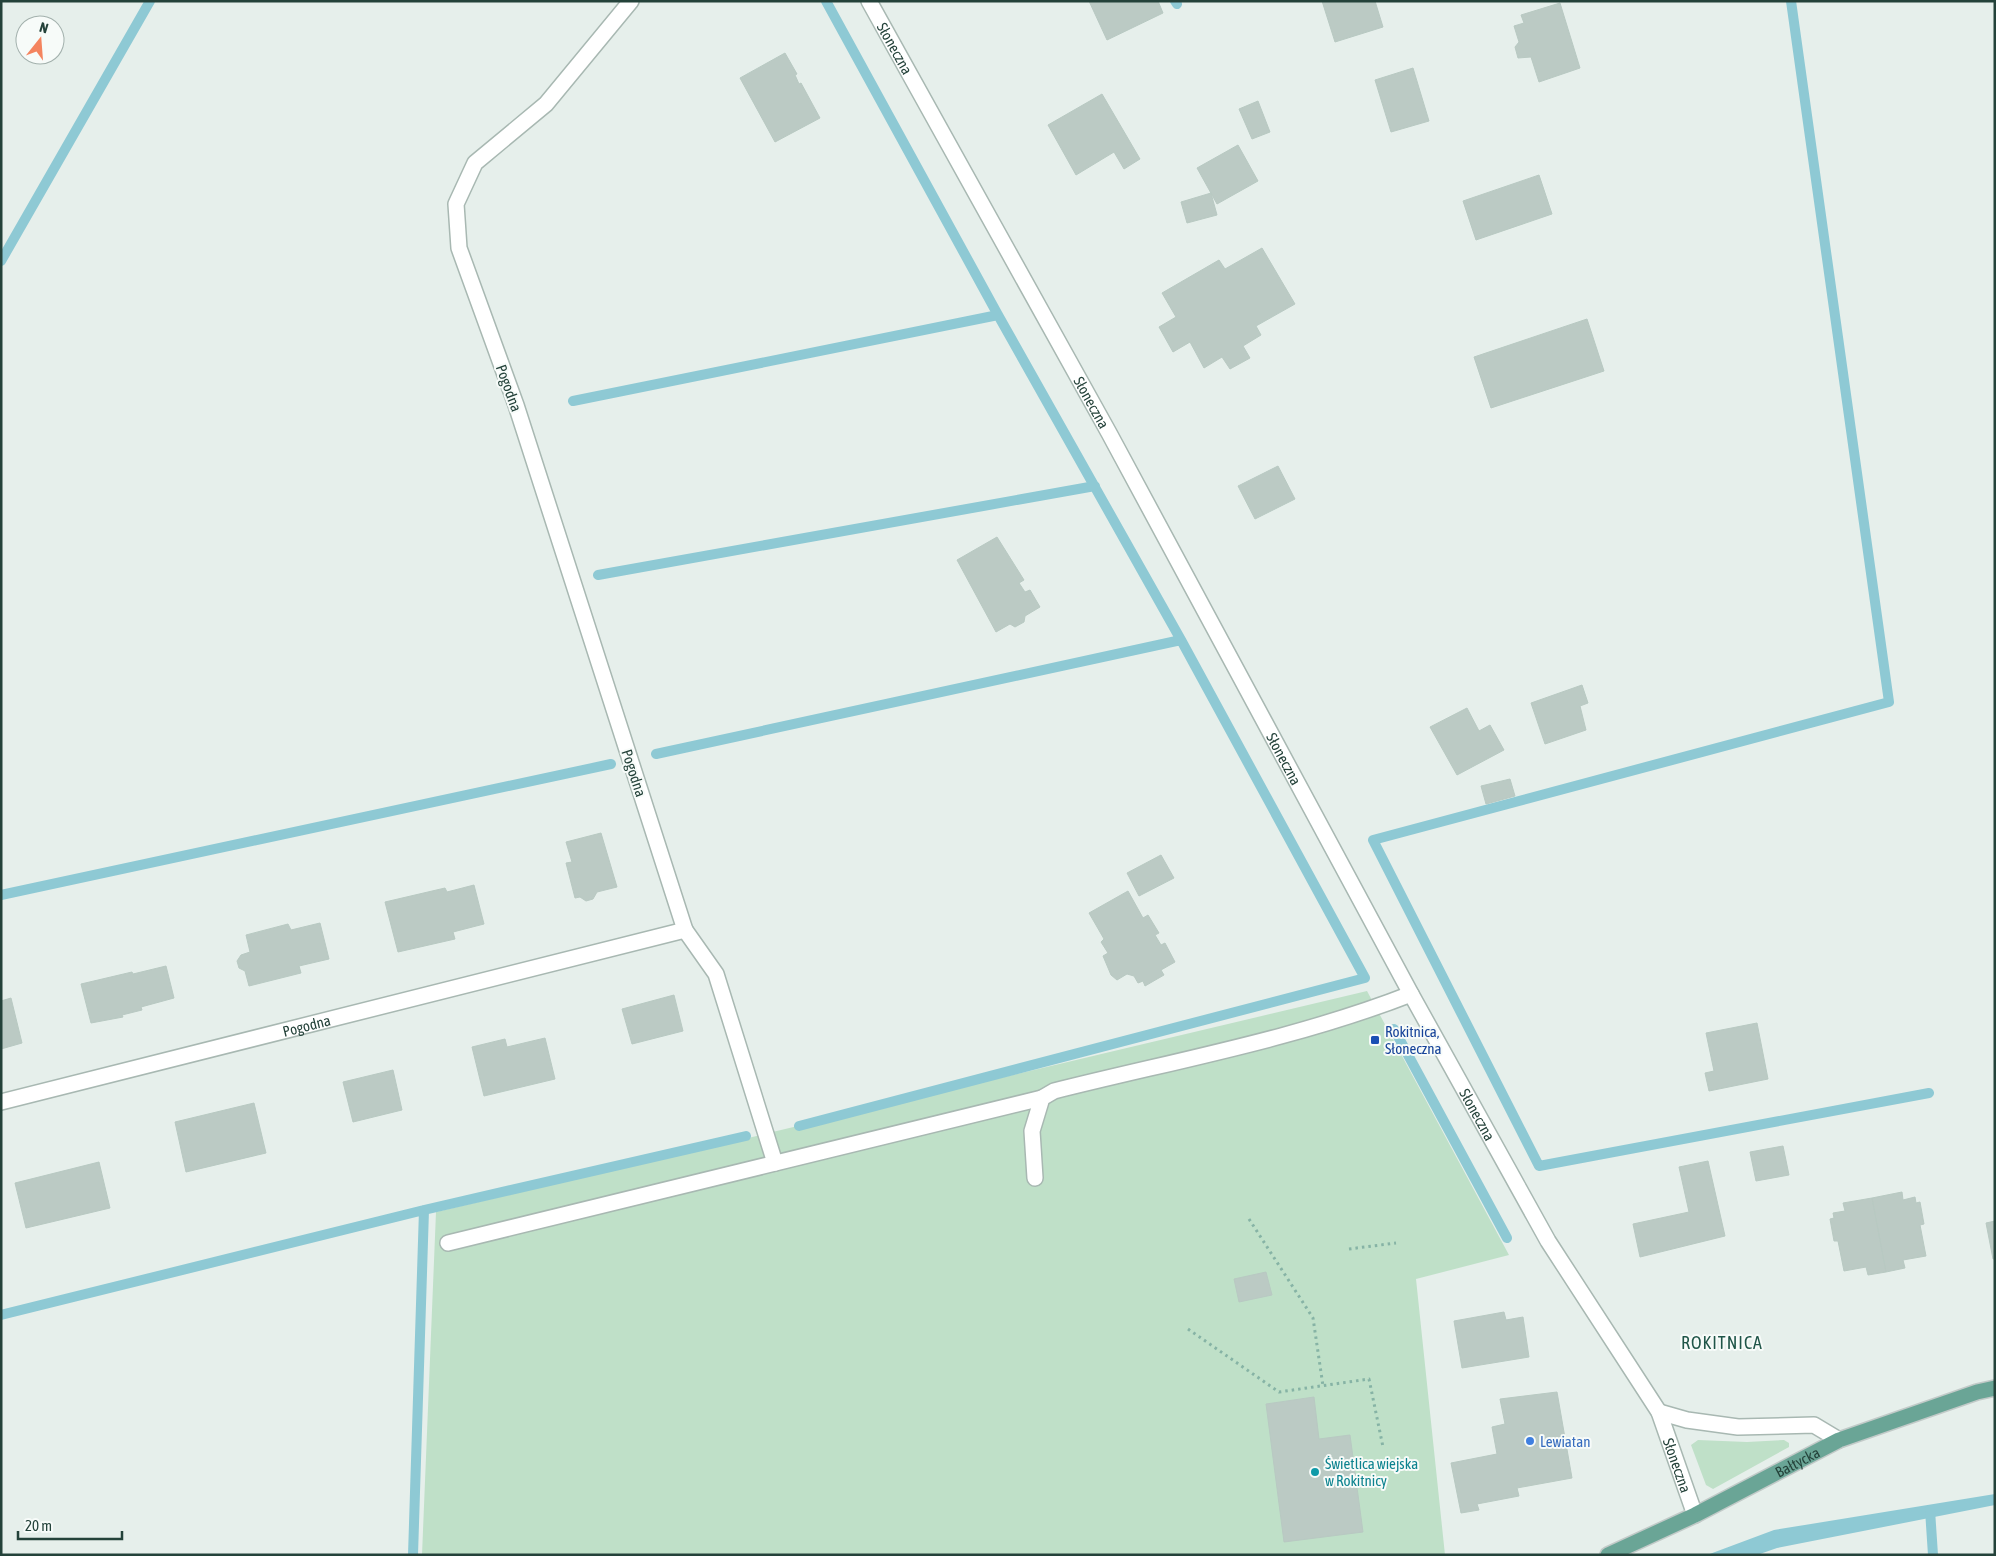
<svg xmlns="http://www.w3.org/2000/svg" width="1996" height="1556" font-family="'Asap Condensed',sans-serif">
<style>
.green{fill:#bfe0c8}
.water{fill:#8ec9d4}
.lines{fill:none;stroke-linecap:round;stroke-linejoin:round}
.stream{stroke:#8ec9d4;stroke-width:10}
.building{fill:#bbcac4;stroke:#b8c9c2}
.minor-casing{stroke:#a8b8b2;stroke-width:18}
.major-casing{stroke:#c2cac8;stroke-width:18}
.path{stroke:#86b3a5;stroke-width:3;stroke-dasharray:2.5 4;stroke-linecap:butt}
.minor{stroke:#fff;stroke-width:15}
.major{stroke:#6aa596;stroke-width:15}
.transit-dot{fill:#1a4fb4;stroke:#f7fbf9;stroke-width:2}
.shop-dot{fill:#3f7fe0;stroke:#f7fbf9;stroke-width:2}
.culture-dot{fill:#0f9aa8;stroke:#f7fbf9;stroke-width:2}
.labels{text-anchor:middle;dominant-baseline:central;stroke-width:4;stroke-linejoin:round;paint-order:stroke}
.street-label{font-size:15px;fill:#24423a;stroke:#f7fbf9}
.transit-label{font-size:15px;fill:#164399;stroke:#f7fbf9;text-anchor:start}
.shop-label{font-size:15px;fill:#366cbe;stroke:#f7fbf9;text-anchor:start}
.culture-label{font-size:15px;fill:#0d838f;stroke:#f7fbf9;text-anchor:start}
.quarter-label{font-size:18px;letter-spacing:1px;fill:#1f5548;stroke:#f7fbf9}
</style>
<rect width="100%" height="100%" fill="#e6efeb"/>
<path class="green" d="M1367,991L1509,1255L1416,1279L1445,1555H422L436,1212Z
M1698,1440L1747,1442L1784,1440L1789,1443V1447L1713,1489L1706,1485L1691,1445Z"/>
<path class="water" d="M1995,1494V1505L1777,1548L1757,1555H1707L1774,1530Z"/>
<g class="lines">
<path class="stream" d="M1175,1L1177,4
M1791,1L1889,702L1373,840L1539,1166L1929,1093
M1,261L150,1
M573,401L998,315
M598,575L1095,486
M656,754L1181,640
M1,895L611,764
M1394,1029L1507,1238
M799,1126L1365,978L1181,640L998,315L826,1
M1,1315L424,1210L746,1136
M1930,1510L1933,1555
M413,1555L424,1210"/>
</g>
<path class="building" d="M1089,1H1158L1163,13L1107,40Z
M1322,1H1375L1383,27L1335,42Z
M1560,3L1580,68L1539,82L1531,57L1518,58L1515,47L1519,42L1514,26L1524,23L1521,15Z
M785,53L797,74L795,75L799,84L801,83L820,118L775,142L740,78Z
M1413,68L1429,121L1391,132L1375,80Z
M1102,94L1140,159L1124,169L1114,152L1076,175L1048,125Z
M1258,101L1270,132L1252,139L1239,109Z
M1238,145L1258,181L1217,204L1197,168Z
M1539,175L1552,214L1476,240L1463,201Z
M1211,193L1217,215L1187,223L1181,202Z
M1262,248L1295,304L1256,326L1261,335L1243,346L1250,358L1230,369L1222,357L1204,368L1190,342L1173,352L1159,327L1176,317L1162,293L1219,260L1225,269Z
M1587,319L1604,371L1491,408L1474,357Z
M1278,466L1295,499L1255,519L1238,486Z
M997,537L1024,580L1019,583L1025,592L1030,590L1040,607L1025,616L1024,622L1015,627L1010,624L996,632L957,560Z
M1582,685L1588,703L1580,706L1586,730L1545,744L1531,703Z
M1467,708L1479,731L1490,725L1504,750L1457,775L1430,727Z
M1510,779L1515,796L1486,804L1481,786Z
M601,833L617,887L597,892L593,899L586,901L580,897L575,898L566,863L572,862L566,842Z
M1161,855L1174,878L1139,896L1127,873Z
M474,885L484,924L453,932L455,939L398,952L385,902L445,888L447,892Z
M1128,891L1143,918L1148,915L1159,933L1155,935L1161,945L1165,943L1175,962L1161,970L1164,975L1145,986L1143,981L1138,983L1134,976L1127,974L1117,980L1111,975L1103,956L1108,953L1101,942L1104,939L1089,913Z
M320,923L329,959L299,966L301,973L249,986L245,971L239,968L237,961L241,955L250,952L246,935L288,924L291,930Z
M166,966L174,998L141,1007L142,1010L122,1015L123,1017L91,1023L81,984L132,972L133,974Z
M674,995L683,1031L632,1044L622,1009Z
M11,998L22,1043L1,1049V1001Z
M1757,1023L1768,1079L1709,1091L1705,1073L1714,1071L1706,1033Z
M545,1038L555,1079L484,1096L472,1047L505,1039L507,1047Z
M393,1070L402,1110L353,1122L343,1082Z
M254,1103L266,1153L186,1172L175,1122Z
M1783,1146L1789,1175L1756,1181L1750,1152Z
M1708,1161L1725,1236L1640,1257L1633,1224L1689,1212L1679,1167Z
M99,1162L110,1208L26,1228L15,1183Z
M1902,1192L1903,1200L1915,1197L1916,1203L1920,1202L1924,1224L1920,1225L1926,1256L1903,1260L1905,1268L1886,1272L1872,1198Z
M1872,1198L1886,1272L1868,1275L1866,1267L1844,1271L1838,1241H1834L1830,1219L1834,1218L1833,1213L1845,1211L1843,1203Z
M1995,1221V1259H1993L1986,1223Z
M1266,1272L1272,1295L1239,1302L1234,1279Z
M1504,1312L1506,1320L1523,1317L1529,1357L1462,1368L1454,1321Z
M1557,1392L1572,1478L1517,1488L1519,1496L1477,1504L1479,1510L1461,1513L1451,1463L1497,1454L1492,1427L1505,1424L1500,1399Z
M1314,1397L1319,1439L1350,1435L1363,1532L1284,1542L1266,1404Z"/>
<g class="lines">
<defs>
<g id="minor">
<path id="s1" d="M869,1L1109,433L1411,994L1548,1241L1659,1412L1695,1515"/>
<path d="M685,930L716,974L775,1163"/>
<path id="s2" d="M1,1102L685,930L516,405L459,248L456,204L475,163L546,104L631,1"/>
<path d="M1035,1178L1032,1131L1042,1098L1054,1091C1173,1061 1296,1039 1411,994"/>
<path d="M448,1243L1042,1098"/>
<path d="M1659,1412L1687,1420L1738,1427L1814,1425L1839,1440"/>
</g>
<g id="major">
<path id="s3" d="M1608,1555L1695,1515L1839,1440L1977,1392L1995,1388"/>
</g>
</defs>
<use href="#minor" class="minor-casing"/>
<use href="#major" class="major-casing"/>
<path class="path" d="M1249,1219L1313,1318L1323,1386
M1349,1249L1396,1243
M1188,1329L1279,1392L1369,1379L1383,1447"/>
<use href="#minor" class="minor"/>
<use href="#major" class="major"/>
</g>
<rect class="transit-dot" x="1370" y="1035" width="10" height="10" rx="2.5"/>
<circle class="shop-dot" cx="1530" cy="1441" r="5"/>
<circle class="culture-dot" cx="1315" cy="1472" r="5"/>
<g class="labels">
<g class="street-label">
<text stroke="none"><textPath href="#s1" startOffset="54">Słoneczna</textPath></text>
<text transform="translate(509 388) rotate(70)">Pogodna</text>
<text stroke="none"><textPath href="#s1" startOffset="459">Słoneczna</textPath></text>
<text stroke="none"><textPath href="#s1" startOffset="864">Słoneczna</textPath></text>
<text transform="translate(634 773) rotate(72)">Pogodna</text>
<text stroke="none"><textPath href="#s2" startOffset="315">Pogodna</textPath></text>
<text stroke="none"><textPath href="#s1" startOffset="1269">Słoneczna</textPath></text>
<text stroke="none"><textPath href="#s3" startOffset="211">Bałtycka</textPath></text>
<text stroke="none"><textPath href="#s1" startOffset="1674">Słoneczna</textPath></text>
</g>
<g class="transit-label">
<text x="1385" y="1031">Rokitnica,<tspan x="1385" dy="17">Słoneczna</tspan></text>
</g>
<g class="shop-label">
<text x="1540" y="1441">Lewiatan</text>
</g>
<g class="culture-label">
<text x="1325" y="1463">Świetlica wiejska<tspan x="1325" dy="17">w Rokitnicy</tspan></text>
</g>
<g class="quarter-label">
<text x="1722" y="1342">ROKITNICA</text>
</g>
</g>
<rect width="1996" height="1556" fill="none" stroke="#24423a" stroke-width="5"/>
<g transform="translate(40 40) rotate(17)"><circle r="24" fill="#f7fbf9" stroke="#a3b1ad"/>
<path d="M0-4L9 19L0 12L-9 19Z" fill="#f4845f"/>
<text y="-8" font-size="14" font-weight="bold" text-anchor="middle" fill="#24423a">N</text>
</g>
<path d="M18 1531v8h104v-8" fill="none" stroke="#24423a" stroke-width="2.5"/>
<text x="25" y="1531" font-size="15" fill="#24423a" stroke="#f7fbf9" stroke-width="4" paint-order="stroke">20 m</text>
</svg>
